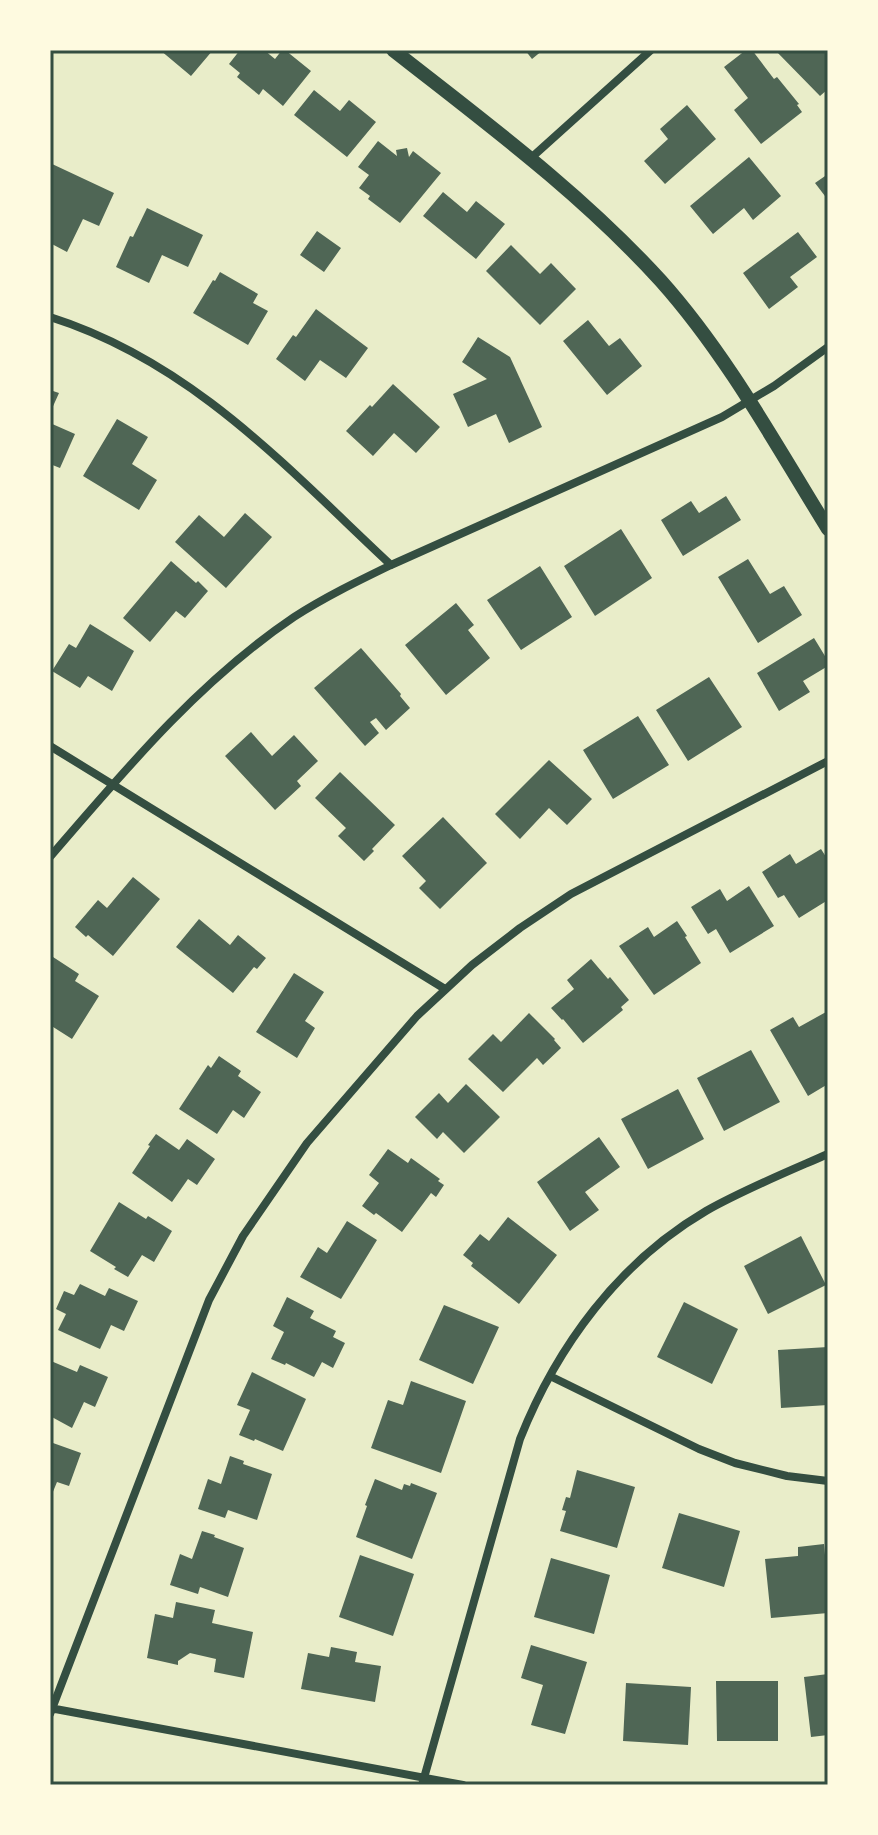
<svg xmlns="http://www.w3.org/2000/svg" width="878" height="1835" font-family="Helvetica,sans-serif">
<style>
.building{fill:#4f6655}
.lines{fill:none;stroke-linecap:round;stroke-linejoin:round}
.minor{stroke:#344e41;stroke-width:8}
.tertiary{stroke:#344e41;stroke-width:14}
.neatline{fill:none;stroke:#344e41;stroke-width:3}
</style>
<rect width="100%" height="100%" fill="#e9edc9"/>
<path class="building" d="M160,50H213L191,76Z
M240,50H264L275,59L282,50H285L311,71L283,106L263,89L259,95L237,77L240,73L229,64Z
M525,50H543L532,59Z
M746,50H752L774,79L777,77L799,104L797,105L802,112L761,144L734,110L748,98L724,67Z
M775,50H828L826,53L828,56V89L820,96Z
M314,90L340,111L349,100L376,122L347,157L294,115Z
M687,105L716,139L665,184L644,161L668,139L660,129Z
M378,141L397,156L396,150L407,148L409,157L413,151L441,173L400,223L368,199L370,196L359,188L369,175L358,167Z
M749,157L781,196L753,220L744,208L713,234L690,206Z
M50,163L114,193L99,226L83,219L67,252L50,243Z
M828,174V200L815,183Z
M443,192L467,212L476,201L505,224L476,259L423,216Z
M147,208L203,235L188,267L162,255L149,283L116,267L130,236L133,237Z
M317,231L341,248L324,272L300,255Z
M798,232L817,257L790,277L798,287L769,309L743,273Z
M511,245L540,274L551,263L576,289L540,325L486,271Z
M220,272L258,294L253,303L268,311L248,345L193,313L213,280L215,281Z
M316,309L368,348L346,378L320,360L305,381L276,359L293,335L296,337Z
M588,320L609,346L620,338L642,366L607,395L563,341Z
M478,337L510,357L542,427L509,443L496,414L468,427L453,394L487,379L462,362Z
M393,384L440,427L416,453L394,433L373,456L346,431L370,405L372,407Z
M50,390L59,393L50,413Z
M117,419L148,437L132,464L157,480L139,510L83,476Z
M50,423L75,434L60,468L50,464Z
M726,496L741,520L683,556L661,520L691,501L699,513Z
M245,513L272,537L226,588L175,542L199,515L224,537Z
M621,529L652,578L595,616L564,566Z
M748,559L770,594L784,586L802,615L758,643L718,577Z
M171,561L196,583L198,581L208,591L185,618L176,611L150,642L123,618Z
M540,566L572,617L521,650L487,600Z
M456,603L474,625L468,630L490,658L446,695L405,645Z
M90,624L134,651L112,691L88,676L80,688L52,671L69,644L76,648Z
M814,638L828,661V666L803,681L810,692L779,711L757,673Z
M361,648L401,694L400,696L410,708L386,730L376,718L370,722L379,733L365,746L314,688Z
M709,677L742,727L688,761L656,710Z
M638,716L669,765L613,799L583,750Z
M251,732L272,756L294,735L318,761L297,781L301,786L275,810L225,756Z
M549,760L592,799L567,825L549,808L520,839L495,814Z
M340,772L395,825L372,849L374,851L364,861L338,836L346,828L315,798Z
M443,817L487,863L440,909L419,888L426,881L402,856Z
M821,849L828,860L826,862L828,865V900L799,918L784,895L778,898L762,872L790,854L796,864Z
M133,877L160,899L113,956L88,935L86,937L75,927L98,900L107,908Z
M749,886L774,926L730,953L716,929L708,934L691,907L720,889L727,901Z
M199,919L230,945L238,935L266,958L257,969L254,967L233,993L176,947Z
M677,921L687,936L685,937L701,963L654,995L619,946L648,927L654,937Z
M53,957L79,974L75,981L99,996L72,1039L50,1025V961Z
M591,959L608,979L610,977L629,1000L621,1007L623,1010L583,1043L563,1019L562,1020L551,1008L574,989L567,980Z
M294,973L324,992L305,1021L315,1028L297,1058L256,1032Z
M826,1012L828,1016V1084L808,1096L770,1030L793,1017L799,1027Z
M529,1013L555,1039L554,1040L561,1048L543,1065L537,1058L503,1092L468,1059L493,1034L501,1042Z
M751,1050L780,1102L724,1131L697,1078Z
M219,1056L241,1071L238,1076L261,1092L244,1118L233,1110L217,1134L179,1109L208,1065L211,1068Z
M466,1084L500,1117L464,1153L443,1132L437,1139L415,1117L439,1093L448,1103Z
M678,1089L704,1139L648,1169L621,1119Z
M156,1134L179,1150L187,1139L215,1159L197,1185L188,1179L172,1202L132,1173L150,1146L148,1145Z
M599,1137L620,1167L585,1192L599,1210L570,1231L537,1182Z
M388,1149L408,1163L411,1158L440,1179L438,1181L444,1185L436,1197L431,1193L402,1232L376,1213L374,1215L362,1206L379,1183L369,1175Z
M119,1202L146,1219L148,1216L172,1231L154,1262L142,1255L128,1277L114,1269L116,1267L90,1251Z
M508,1217L557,1255L519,1304L471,1266L473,1263L463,1255L480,1234L489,1241Z
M347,1221L377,1240L341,1299L300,1277L318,1247L327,1253Z
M801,1236L826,1285L768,1314L744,1266Z
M80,1284L105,1296L109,1288L138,1301L124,1331L111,1325L100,1349L58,1330L66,1314L56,1309L64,1291L74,1295Z
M287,1297L314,1311L310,1318L336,1331L333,1337L345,1343L333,1368L322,1362L314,1377L286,1363L285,1365L271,1359L284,1332L273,1326Z
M684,1302L738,1329L712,1384L657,1357Z
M444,1305L499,1327L473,1384L419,1360Z
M828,1347V1405L781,1408L778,1350Z
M51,1361L77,1372L80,1365L108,1377L95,1407L84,1402L72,1428L50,1416Z
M252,1372L306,1399L283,1451L255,1439L254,1441L239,1435L250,1410L237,1405Z
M411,1381L466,1401L441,1473L371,1448L388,1400L403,1405Z
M53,1443L81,1453L69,1486L57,1482L50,1499V1445L52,1446Z
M230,1456L244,1461L243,1464L272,1474L257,1520L228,1510L225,1518L198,1509L208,1479L221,1484Z
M577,1470L635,1487L617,1548L560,1531L566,1511L562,1510L566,1497L570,1498Z
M375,1479L402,1490L404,1484L410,1486L411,1483L437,1493L412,1559L356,1537L367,1506L365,1505Z
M679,1513L740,1531L724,1587L662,1568Z
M202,1531L215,1535L214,1537L244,1548L228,1597L200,1587L198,1594L170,1585L180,1554L192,1559Z
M824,1544L828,1588V1613L771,1618L765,1559L798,1556V1547Z
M360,1555L414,1574L393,1636L339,1617Z
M551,1558L610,1575L594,1634L534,1617Z
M176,1602L215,1610L212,1623L253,1632L244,1678L214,1672L216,1659L190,1653L178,1661V1665L147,1658L155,1614L173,1618Z
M531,1645L587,1662L565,1734L531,1725L543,1685L521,1678Z
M331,1647L357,1652L355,1662L381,1666L375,1702L301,1689L308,1653L329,1657Z
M828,1674V1735L811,1737L804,1677Z
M716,1681H778V1741H717Z
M626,1683L691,1687L688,1745L623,1741Z"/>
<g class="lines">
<path class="minor" d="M531,158L651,50
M50,317C192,362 286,467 391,565
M50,746L445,989
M50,857C124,771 199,681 294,617C325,597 358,581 391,565L722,417L774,386L828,347
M550,1376L699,1449L735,1463L787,1476L828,1481
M50,1708L463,1785
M50,1714L209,1300L243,1236L307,1143L417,1016L472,965L520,928L571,894L828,761
M422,1785L520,1439C557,1346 619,1262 706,1211C745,1189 787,1172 828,1154"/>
<path class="tertiary" d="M393,50C486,123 581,193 661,281C727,355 776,445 828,529"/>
</g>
<rect width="878" height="1835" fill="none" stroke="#fefae0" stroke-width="104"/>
<rect x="52" y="52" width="774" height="1731" class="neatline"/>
</svg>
